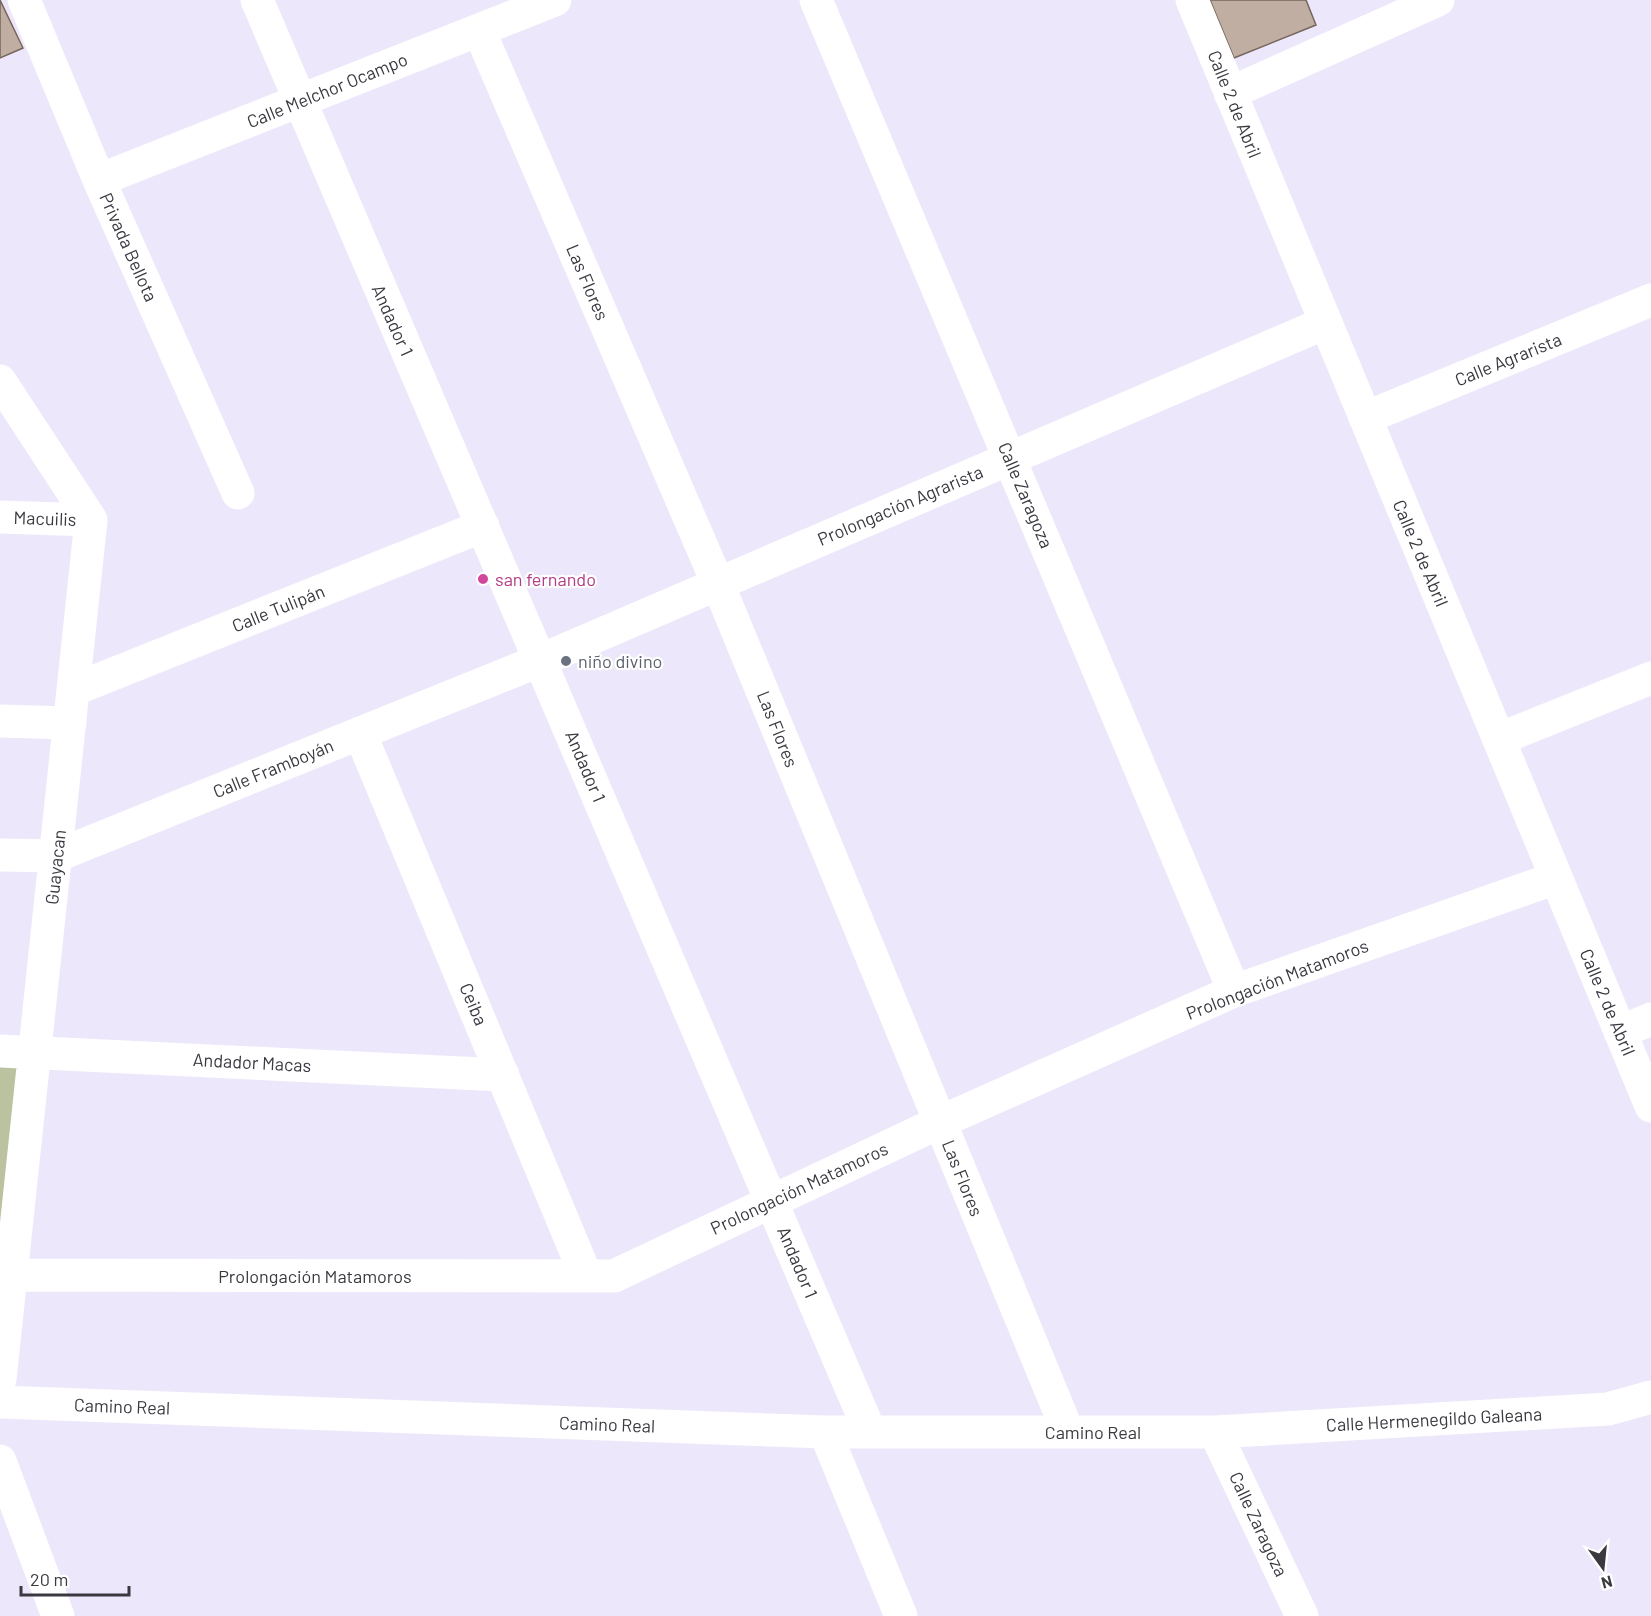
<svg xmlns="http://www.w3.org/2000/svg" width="1651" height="1616" font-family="Barlow,sans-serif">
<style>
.park{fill:#bbc29f}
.building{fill:#c1aea3;stroke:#76655b;stroke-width:1.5}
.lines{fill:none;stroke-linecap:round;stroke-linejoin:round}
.minor{stroke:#fff;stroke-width:33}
.hotel-dot{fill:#d1479c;stroke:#fff;stroke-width:2}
.worship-dot{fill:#6b7280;stroke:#fff;stroke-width:2}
.labels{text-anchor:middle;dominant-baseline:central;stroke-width:4.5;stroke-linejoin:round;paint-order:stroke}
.street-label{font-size:18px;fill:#3b3940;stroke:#fff}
.hotel-label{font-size:18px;fill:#b23c85;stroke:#fff;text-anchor:start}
.worship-label{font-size:18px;fill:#5b616d;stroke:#fff;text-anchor:start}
</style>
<rect width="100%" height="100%" fill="#ede7fb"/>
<path class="park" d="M0,1058H28L0,1269Z"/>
<path class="building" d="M0,0L23,48L0,58Z
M1210,0H1306L1316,25L1234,58Z"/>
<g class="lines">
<path class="minor" d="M24,0L99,180L238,493
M257,0L870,1432
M816,0L1234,991
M1192,0L1651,1106
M479,30L718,584L1068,1432
M1230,93L1438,0
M99,180L555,0
M0,381L91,520L0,1379
M1365,418L1651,300
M0,517L91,520
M73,690L483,526
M0,721L70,723
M360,733L586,1276
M1499,739L1651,678
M0,855L56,856L541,660L1325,323
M1620,1032L1651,1019
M0,1051L503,1075
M0,1275L614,1276L940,1122L1234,991L1556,878
M0,1402L825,1432H1215L1608,1409L1651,1397
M825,1432L901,1616
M1215,1432L1302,1616
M0,1461L58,1616"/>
</g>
<circle class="hotel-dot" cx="483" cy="579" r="6"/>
<circle class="worship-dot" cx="566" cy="661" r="6"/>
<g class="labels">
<g class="street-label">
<text transform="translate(327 90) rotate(-22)">Calle Melchor Ocampo</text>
<text transform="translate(1235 104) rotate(68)">Calle 2 de Abril</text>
<text transform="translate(129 247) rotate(66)">Privada Bellota</text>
<text transform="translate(588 282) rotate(67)">Las Flores</text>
<text transform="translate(393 320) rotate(66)">Andador 1</text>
<text transform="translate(1508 359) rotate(-22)">Calle Agrarista</text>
<text transform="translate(1026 495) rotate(67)">Calle Zaragoza</text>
<text transform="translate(900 505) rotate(-23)">Prolongación Agrarista</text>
<text transform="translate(45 518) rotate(2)">Macuilis</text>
<text transform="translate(1421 553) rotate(67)">Calle 2 de Abril</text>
<text transform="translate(278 608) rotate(-22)">Calle Tulipán</text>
<text transform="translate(778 729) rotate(68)">Las Flores</text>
<text transform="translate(586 766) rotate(67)">Andador 1</text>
<text transform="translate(273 768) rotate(-22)">Calle Framboyán</text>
<text transform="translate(55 867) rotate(-84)">Guayacan</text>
<text transform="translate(1277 979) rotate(-21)">Prolongación Matamoros</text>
<text transform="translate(1608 1002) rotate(67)">Calle 2 de Abril</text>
<text transform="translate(474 1004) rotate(67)">Ceiba</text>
<text transform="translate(252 1062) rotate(3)">Andador Macas</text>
<text transform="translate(963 1178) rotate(68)">Las Flores</text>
<text transform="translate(799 1188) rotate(-25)">Prolongación Matamoros</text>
<text transform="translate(798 1262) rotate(67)">Andador 1</text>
<text x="315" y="1276">Prolongación Matamoros</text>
<text transform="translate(122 1406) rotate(2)">Camino Real</text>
<text transform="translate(1434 1419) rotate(-3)">Calle Hermenegildo Galeana</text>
<text transform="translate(607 1424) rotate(2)">Camino Real</text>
<text x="1093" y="1432">Camino Real</text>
<text transform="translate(1259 1524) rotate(65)">Calle Zaragoza</text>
</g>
<g class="hotel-label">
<text x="495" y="579">san fernando</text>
</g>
<g class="worship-label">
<text x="578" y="661">niño divino</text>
</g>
</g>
<g transform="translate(1603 1568) rotate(165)" stroke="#ffffff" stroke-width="4.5" paint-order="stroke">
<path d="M0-4.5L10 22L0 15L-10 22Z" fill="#3b3940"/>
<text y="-9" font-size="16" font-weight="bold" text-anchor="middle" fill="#3b3940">N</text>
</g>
<path d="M21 1586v9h108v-9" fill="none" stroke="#3b3940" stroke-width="3"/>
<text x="30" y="1586" font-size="18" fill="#3b3940" stroke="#ffffff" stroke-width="4.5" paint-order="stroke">20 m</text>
</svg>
